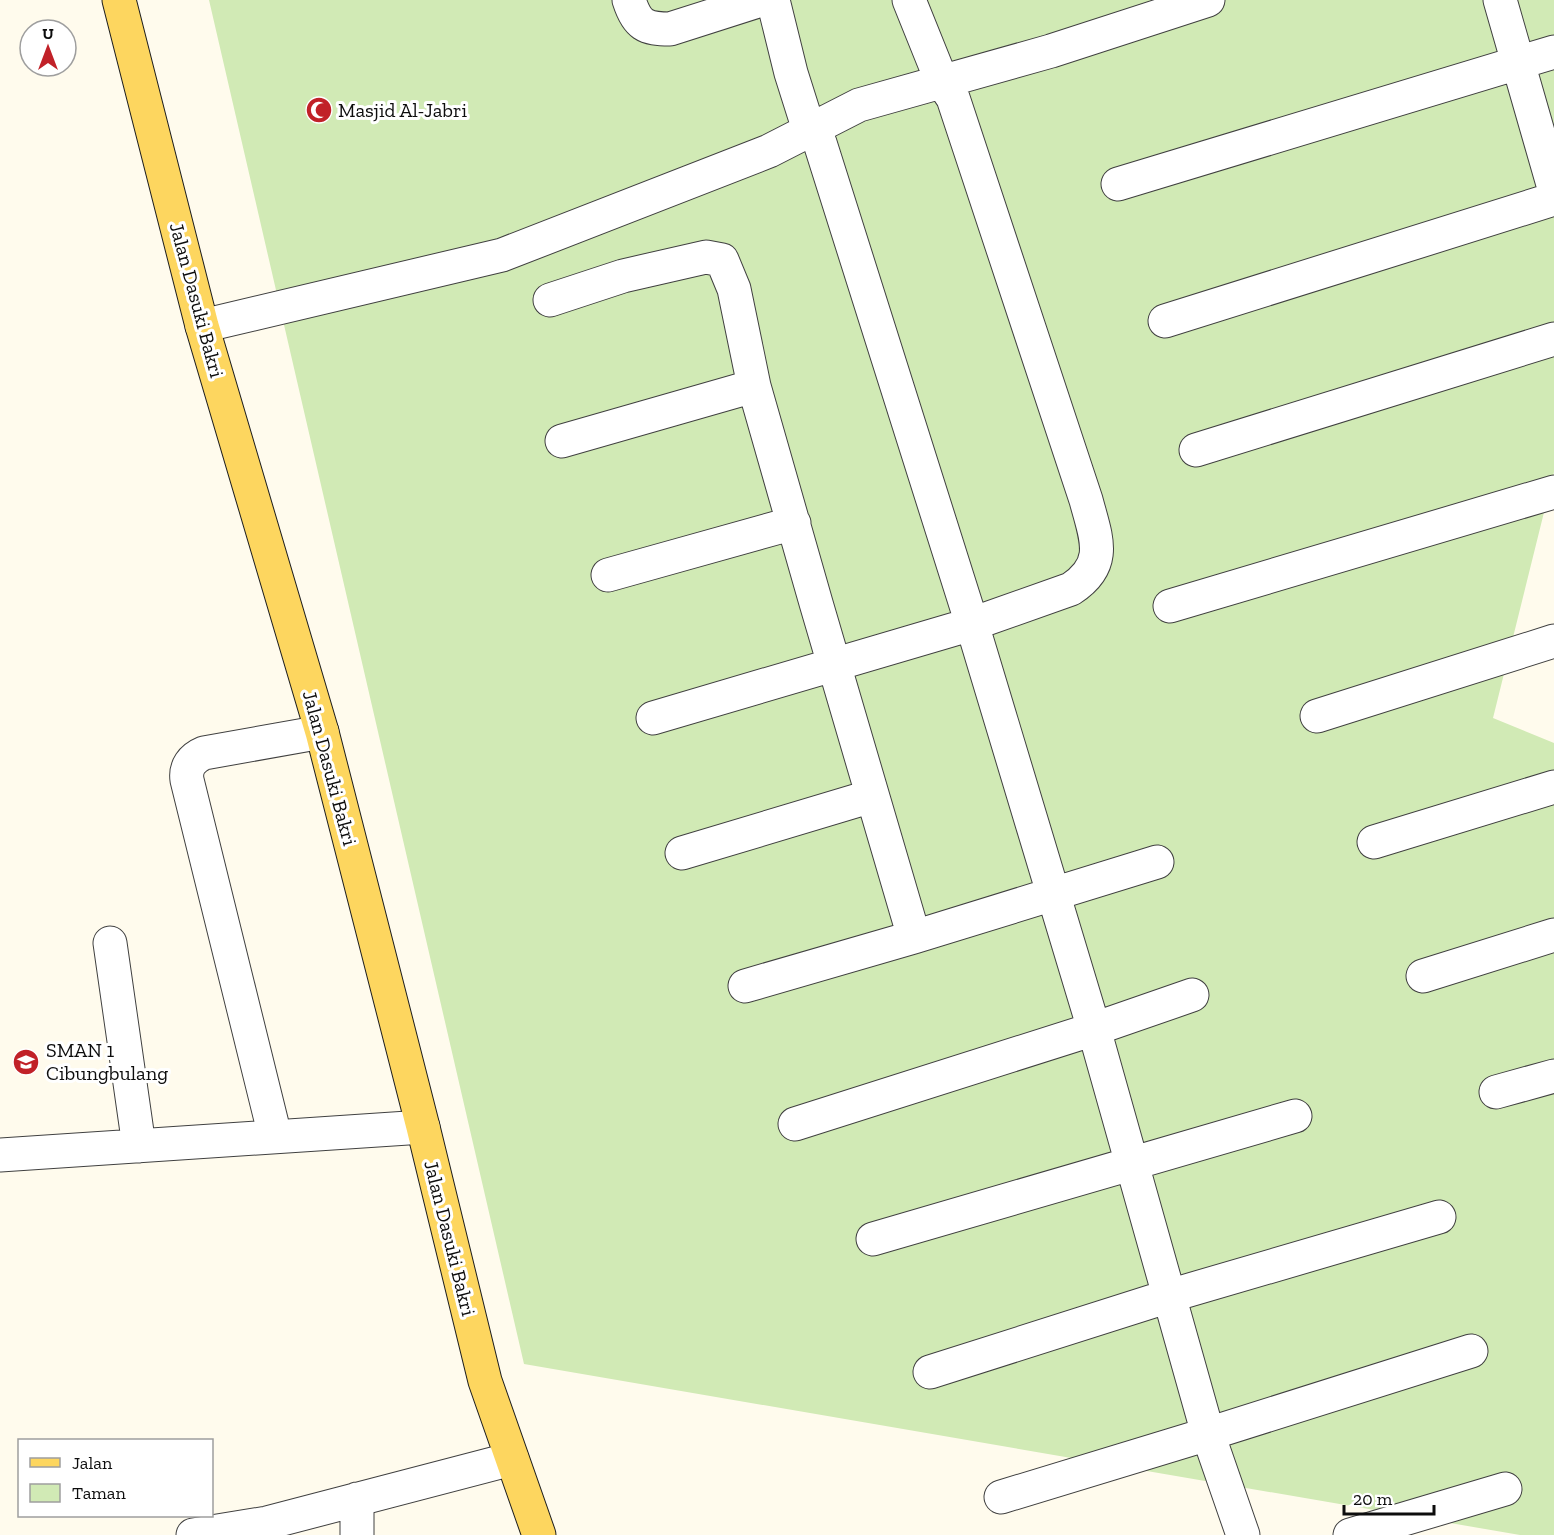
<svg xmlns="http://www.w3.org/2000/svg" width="1554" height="1535" font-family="'Zilla Slab',serif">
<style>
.green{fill:#d1eab5}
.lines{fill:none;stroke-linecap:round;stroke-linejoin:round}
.minor-casing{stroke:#404040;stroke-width:35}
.major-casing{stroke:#1e1e1e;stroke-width:35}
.minor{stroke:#fff;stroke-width:33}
.major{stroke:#fdd65f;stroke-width:33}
.labels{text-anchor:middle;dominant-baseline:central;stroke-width:6;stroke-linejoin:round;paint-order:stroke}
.poi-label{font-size:20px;fill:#0d0d0d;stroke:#fff;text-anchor:start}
.street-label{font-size:20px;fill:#0d0d0d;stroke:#fff}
</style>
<rect width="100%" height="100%" fill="#fffbed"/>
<path class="green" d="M209,0H1554V472L1493,718L1554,743V1535H1520L524,1364Z"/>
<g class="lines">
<defs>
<path id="minor" d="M629,0C637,25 645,29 670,29L761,0
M773,0L791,73L809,130L820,143L972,624L1094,1029L1208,1434L1243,1535
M1500,0L1554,188
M1118,184L1554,52
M550,300L623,276L706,257L722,260L734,289L754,386L816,603L914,937
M1165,321L1554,199
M202,326L502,255L769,151L859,105L1051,51L1208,0
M562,441L754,386
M1196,450L1554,339
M608,575L794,523
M1170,606L1554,492
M1317,716L1554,641
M653,718L972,624L1071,589C1109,564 1096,538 1086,500L953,98L942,82L909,0
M1374,842L1554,787
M682,853L872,796
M110,943L139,1146
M1423,976L1554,935
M745,986L914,937L1157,862
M1496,1092L1554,1076
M795,1124L1094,1029L1192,995
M275,1136L187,780C185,767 192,758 204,753L322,732
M0,1155L423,1127
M873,1239L1295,1116
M930,1372L1169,1296L1439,1217
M1001,1497L1208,1434L1471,1351
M193,1535L267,1523L512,1459
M357,1535V1499
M1350,1535L1505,1489"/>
<path id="major" d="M119,0L202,326L322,732L423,1127L485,1381L539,1535"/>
</defs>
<use href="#minor" class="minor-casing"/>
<use href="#major" class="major-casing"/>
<use href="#minor" class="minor"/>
<use href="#major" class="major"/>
</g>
<defs>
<symbol id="mosque-disc" viewBox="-11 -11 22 22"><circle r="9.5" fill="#c12128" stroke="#fff"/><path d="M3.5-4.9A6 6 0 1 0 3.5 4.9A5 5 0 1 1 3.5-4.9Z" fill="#fff"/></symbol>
<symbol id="school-disc" viewBox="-11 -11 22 22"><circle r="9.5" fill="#c12128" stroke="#fff"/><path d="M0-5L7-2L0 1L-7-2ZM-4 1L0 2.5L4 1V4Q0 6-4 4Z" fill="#fff"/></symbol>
</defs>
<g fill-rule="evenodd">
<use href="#mosque-disc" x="304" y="95" width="30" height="30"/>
<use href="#school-disc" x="11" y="1047" width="30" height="30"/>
</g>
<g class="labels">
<g class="poi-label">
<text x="338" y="110">Masjid Al-Jabri</text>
<text x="46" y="1050">SMAN 1<tspan x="46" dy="23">Cibungbulang</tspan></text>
</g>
<g class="street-label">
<text transform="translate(197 300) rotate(75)">Jalan Dasuki Bakri</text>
<text transform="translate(330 768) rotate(75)">Jalan Dasuki Bakri</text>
<text transform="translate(450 1238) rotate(76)">Jalan Dasuki Bakri</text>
</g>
</g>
<rect x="18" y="1439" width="195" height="78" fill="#ffffff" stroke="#9e9e9e" stroke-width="1.5"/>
<rect x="30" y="1458" width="30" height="9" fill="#fdd65f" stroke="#9e9e9e" stroke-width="1.5"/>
<text x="72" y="1469" font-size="18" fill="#0d0d0d">Jalan</text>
<rect x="30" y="1484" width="30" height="18" fill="#d1eab5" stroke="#9e9e9e" stroke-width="1.5"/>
<text x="72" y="1499" font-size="18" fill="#0d0d0d">Taman</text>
<g transform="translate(48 48)"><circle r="28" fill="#ffffff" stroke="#9e9e9e" stroke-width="1.5"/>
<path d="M0-4.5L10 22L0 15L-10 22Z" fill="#c12128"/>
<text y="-9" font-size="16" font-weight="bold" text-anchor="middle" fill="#0d0d0d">U</text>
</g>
<path d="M1344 1505v9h90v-9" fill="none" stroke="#0d0d0d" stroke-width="3"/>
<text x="1353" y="1505" font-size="18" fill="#0d0d0d" stroke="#ffffff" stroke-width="4.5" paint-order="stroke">20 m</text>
</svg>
